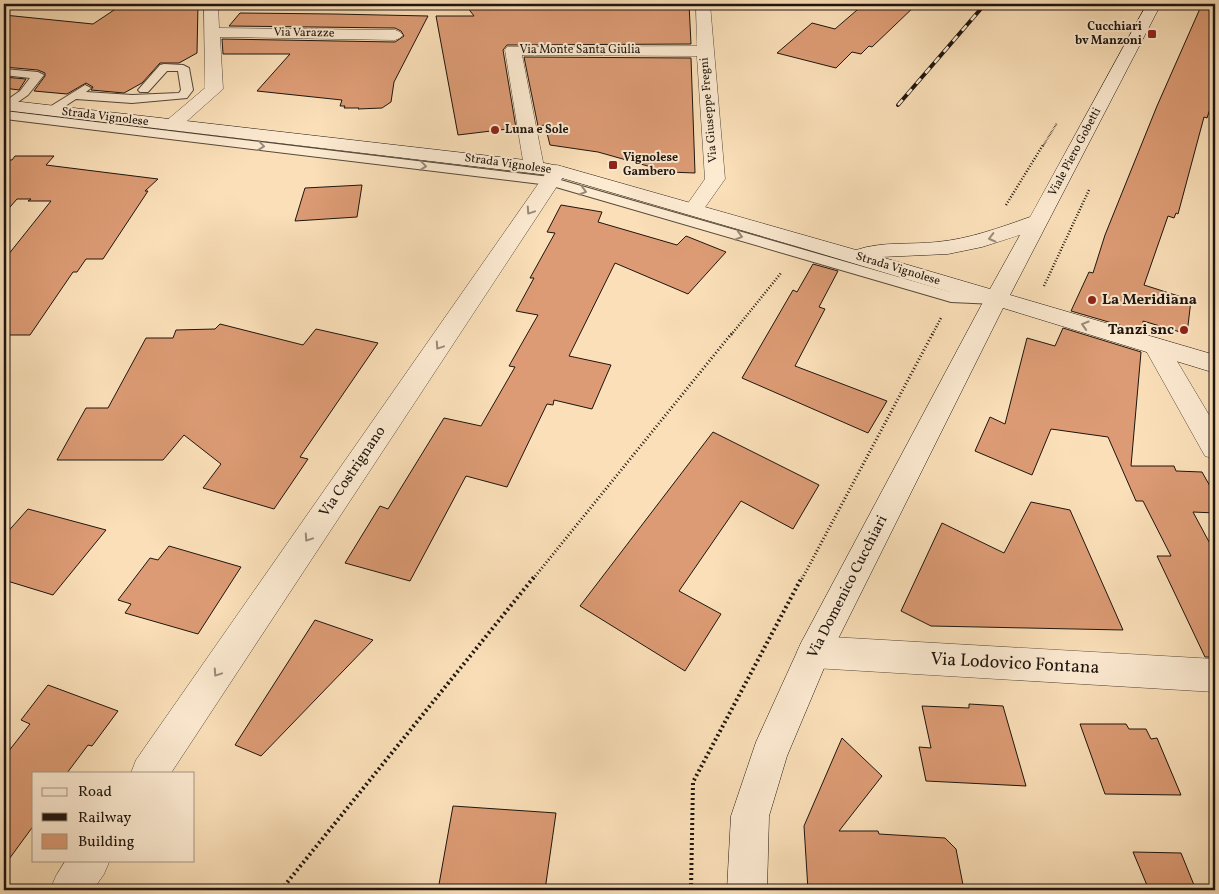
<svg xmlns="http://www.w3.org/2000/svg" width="1219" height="894" font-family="Vollkorn,serif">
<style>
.building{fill:#dc9b74;stroke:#1e150e}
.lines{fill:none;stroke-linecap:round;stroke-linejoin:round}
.lane-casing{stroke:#554838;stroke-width:2}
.street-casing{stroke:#554838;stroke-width:1}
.secondary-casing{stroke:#1e150e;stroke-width:1}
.path-far3{stroke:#1e150e;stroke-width:2;stroke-dasharray:0.5 1;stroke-linecap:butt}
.path-far2{stroke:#1e150e;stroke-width:2.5;stroke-dasharray:1 2;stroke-linecap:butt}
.path-far1{stroke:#1e150e;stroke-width:3;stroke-dasharray:1 2.5;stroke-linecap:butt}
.path{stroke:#1e150e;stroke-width:4;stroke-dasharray:2 3;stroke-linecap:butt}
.lane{fill:#fcead1;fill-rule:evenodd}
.street{fill:#fcead1;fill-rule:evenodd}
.secondary{fill:#fcead1;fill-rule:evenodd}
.rail-casing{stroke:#1e150e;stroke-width:4}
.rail{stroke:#fcead1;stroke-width:2.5;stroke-dasharray:7;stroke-linecap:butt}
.oneway{stroke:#988a79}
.poi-dot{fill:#8f2418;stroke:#fcead1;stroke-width:2}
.labels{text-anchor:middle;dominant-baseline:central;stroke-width:4;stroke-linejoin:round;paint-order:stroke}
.far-poi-label{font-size:12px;font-weight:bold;fill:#1e150e;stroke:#fcead1;text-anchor:start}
.far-street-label{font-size:12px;fill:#1e150e;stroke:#fcead1}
.poi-label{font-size:15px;font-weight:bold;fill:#1e150e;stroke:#fcead1;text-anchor:start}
.street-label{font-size:15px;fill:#1e150e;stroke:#fcead1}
.near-street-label{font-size:18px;fill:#1e150e;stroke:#fcead1}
</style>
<rect width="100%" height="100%" fill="#fadfb8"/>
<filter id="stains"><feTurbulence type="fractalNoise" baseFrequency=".004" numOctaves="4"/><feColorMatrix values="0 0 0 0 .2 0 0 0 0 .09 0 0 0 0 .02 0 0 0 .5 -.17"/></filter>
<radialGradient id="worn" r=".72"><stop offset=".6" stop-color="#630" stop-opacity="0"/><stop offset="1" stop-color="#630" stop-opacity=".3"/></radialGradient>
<path class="building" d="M123,4H198L197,53L179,63H160L142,83L124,93L91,90L93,87L86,83L67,94L34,91L45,76V73L38,70L4,67V15L93,24Z
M465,4H689L691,44L507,45L503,50L516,128L458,135L436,16H474Z
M864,4H917L872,47L869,46L861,54L852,52L836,68L777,53L812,23L835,29Z
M1202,4H1215V109H1210L1207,118L1204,117L1178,214L1176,213L1174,218L1168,216L1144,285L1191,300L1187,334L1143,321V332L1071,311L1089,272L1093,273L1105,235L1157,106Z
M240,13L334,14L428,16L394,82L391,102L382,108L358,109L359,108H344L345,106H340L342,100L257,91L290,54H223L222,39L395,42L404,36L401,31L395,28L229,26Z
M524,57L691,58L695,173L669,172L598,152L550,145L545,125L538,126Z
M4,77L26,79L19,90L4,88Z
M15,156H54L46,165L158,179L145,191H148L103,259H86L77,272H73L30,335H4V260L51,201H28L31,199H17L4,214V160H12Z
M362,185L357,217L295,221L305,188Z
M561,205L602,212L598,222L677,245L686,236L726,252L688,294L615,263L569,356L611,365L592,409L554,400L553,405L547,404L507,487L466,476L410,581L345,563L380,506L388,509L444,418L481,426L515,367L509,366L538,315L516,311L534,278H530L555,233L547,232Z
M813,264L838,271L819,307L825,309L795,366L887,401L868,433L742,378L793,290L797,292Z
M220,324L303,345L316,329L378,343L300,457L308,459L274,509L203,488L221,464L184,435L163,460H57L86,408H108L146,338H173L176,330L215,329Z
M1063,328L1141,352L1131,466H1174L1176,471L1202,472L1215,495V513L1193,512L1215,553V657H1205L1157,556H1171L1143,501H1136L1108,437L1051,429L1032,475L975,451L990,417L1005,424L1027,338L1055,346Z
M713,432L819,485L793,529L741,501L679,591L721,614L685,671L580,606Z
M1031,502L1070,510L1123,630L931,626L901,611L942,523L1004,553Z
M28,509L106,530L53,595L4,580V536Z
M169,546L241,567L198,634L125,613L131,604L118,600L150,558L158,560Z
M315,620L373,640L261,756L235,745Z
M48,685L118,711L92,746L88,745L67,773H34V825L4,866V757L30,724L21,720Z
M969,704L1003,706L1026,786L926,781L919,747L931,748L922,706L969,708Z
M1080,724H1126L1129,729H1146L1151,739L1157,738L1181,795L1105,794Z
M842,738L882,776L839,831H878L879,834L945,838L956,849L964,890H808L804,826Z
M453,806L556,813L545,890H438Z
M1133,852L1181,853L1196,890H1149Z"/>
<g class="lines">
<defs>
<path id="lane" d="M164,64L183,65L189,68L193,90L187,98L132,103L76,99L53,114L49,115L43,111L85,85L91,88L86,92L132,95L179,93L181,90L178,71H167L148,92H140L138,90L160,65Z
M4,69L38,72L44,75L28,95L8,109L4,107V102L20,91L30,78L4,75Z
M5,111L550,177L951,292L995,294L1001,295L1003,299L1001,303L995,304L951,302L549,185L5,119Z"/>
<path id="street" d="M204,4H218L219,28L395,30L400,32L403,35L400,38L395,40L220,37L223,89L178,129L172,130L166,129L163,125L166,121L205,88Z
M696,4H710L725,179L701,213L694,215L687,213L684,209L705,179L697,56L522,55L544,167L541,171L534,173L527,171L524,167L505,50L507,47L697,46Z
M557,165L564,167L567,171L171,773H131L136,760L550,167Z
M1156,338L1165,341L1215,425V459L1205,456L1144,347L1147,341Z
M814,636L1215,659V692L814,668L802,663L797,652L802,641Z
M66,860H110L104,874L93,890H50L56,876Z"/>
<path id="secondary" d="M1147,4H1161L1010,295L1215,355V373L1003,308L827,661L787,756L769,816L767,890H727L731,816L756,742L802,641L983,302L799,247L555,176L4,110V100L534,161L564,167L856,250C883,241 909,245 937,242C969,239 999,228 1030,217ZM1020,235L990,289L881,257L948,254L982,247Z"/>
</defs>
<use href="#lane" class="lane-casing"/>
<use href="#street" class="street-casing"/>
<use href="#secondary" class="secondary-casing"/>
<path class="path-far3" d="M1043,146L1057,123"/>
<path class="path-far2" d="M1006,205L1043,145
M1044,286L1089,190
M731,335L781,273
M932,335L941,318"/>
<path class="path-far1" d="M533,579L732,333
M802,579L933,333"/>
<path class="path" d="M281,890L534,577
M691,890L693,782L802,577"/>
<use href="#lane" class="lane"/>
<use href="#street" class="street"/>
<use href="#secondary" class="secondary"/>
<defs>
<path id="rail" d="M898,105L985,4"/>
</defs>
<use href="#rail" class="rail-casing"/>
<use href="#rail" class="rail"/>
</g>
<defs><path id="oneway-chevron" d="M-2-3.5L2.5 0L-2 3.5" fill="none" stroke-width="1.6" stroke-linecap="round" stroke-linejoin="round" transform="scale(1.25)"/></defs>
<g class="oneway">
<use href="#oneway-chevron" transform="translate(261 146) rotate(7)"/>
<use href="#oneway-chevron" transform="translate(423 166) rotate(7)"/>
<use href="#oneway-chevron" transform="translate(583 191) rotate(16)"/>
<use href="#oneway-chevron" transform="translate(530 211) rotate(124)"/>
<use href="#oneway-chevron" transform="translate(739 236) rotate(16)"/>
<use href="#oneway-chevron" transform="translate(992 238) rotate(166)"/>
<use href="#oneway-chevron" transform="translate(1085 325) rotate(-163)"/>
<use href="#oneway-chevron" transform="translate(439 346) rotate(124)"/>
<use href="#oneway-chevron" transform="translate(308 538) rotate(124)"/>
<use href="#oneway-chevron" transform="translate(217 673) rotate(124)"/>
</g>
<g class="poi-dot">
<rect x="1147" y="29" width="10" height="10" rx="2.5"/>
<circle cx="495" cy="130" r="5"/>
<rect x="608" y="160" width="10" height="10" rx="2.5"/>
<circle cx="1092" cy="300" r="5"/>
<circle cx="1184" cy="330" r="5"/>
</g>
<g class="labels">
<g class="far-poi-label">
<text x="1142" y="27" text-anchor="end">Cucchiari<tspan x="1142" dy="14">bv Manzoni</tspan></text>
<text x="505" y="130">Luna e Sole</text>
<text x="623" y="158">Vignolese<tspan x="623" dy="14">Gambero</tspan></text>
</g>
<g class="far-street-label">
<text transform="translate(304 33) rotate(1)">Via Varazze</text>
<text x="580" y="50">Via Monte Santa Giulia</text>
<text transform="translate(709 110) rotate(-95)">Via Giuseppe Fregni</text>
<text transform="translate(105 117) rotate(7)">Strada Vignolese</text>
<text transform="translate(1075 152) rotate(-62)">Viale Piero Gobetti</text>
<text transform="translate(508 164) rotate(8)">Strada Vignolese</text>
<text transform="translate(898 269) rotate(17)">Strada Vignolese</text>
</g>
<g class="poi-label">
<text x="1102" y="300">La Meridiana</text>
<text x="1174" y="330" text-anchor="end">Tanzi snc</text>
</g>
<g class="street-label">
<text transform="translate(353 472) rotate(-56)">Via Costrignano</text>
<text transform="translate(848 587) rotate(-63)">Via Domenico Cucchiari</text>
</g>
<g class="near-street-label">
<text transform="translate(1015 664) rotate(3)">Via Lodovico Fontana</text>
</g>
</g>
<rect width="1219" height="894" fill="none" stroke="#fadfb8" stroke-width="20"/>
<rect x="5" y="5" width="1209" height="884" fill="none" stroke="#1e150e" stroke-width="2.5"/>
<rect x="10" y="10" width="1199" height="874" fill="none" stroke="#1e150e"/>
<rect x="32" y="772" width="162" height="90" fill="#fcead1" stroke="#a39583"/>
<rect x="42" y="788" width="25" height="8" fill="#fcead1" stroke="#a39583"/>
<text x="78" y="796" font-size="15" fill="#1e150e">Road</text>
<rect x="42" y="813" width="25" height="8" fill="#1e150e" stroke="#a39583"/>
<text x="78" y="822" font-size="15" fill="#1e150e">Railway</text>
<rect x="42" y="834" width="25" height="15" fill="#dc9b74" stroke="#a39583"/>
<text x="78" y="846" font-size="15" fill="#1e150e">Building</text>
<rect width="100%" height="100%" filter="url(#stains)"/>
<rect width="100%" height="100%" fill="url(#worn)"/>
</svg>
